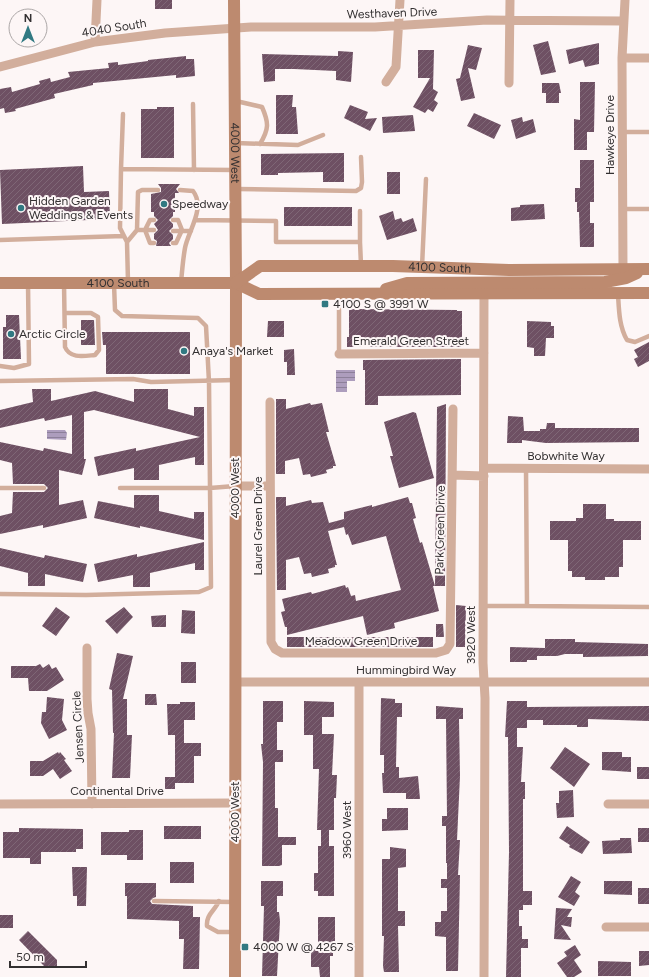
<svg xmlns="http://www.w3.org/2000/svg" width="649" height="977" font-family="Figtree,sans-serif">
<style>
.water{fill:url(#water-rules)}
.building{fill:url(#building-hatch)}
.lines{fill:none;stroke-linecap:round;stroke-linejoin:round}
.lane{stroke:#d2ae9c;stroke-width:4.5}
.street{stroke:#d2ae9c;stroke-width:9}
.secondary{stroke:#bd8a6f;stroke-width:12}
.poi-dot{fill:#317982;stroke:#fdf6f6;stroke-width:1.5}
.labels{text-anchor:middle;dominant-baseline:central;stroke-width:4;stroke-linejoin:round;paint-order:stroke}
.street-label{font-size:12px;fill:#333031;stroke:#fdf6f6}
.poi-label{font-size:12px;fill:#333031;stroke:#fdf6f6;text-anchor:start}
</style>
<defs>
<pattern id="water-rules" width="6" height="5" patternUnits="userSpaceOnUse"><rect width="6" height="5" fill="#ad9dbd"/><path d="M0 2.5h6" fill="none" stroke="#8d809a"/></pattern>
<pattern id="building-hatch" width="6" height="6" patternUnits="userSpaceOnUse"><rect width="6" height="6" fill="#6e5063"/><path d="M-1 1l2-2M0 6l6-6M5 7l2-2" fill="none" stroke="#7f6776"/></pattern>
</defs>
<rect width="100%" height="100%" fill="#fdf6f6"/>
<path class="water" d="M336,370H355V381H347V392H336Z
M65,430L67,433L66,440L47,439V430Z"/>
<path class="building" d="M155,0H172V9H155Z
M548,41L556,72L541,75L533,45Z
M599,43V64L585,67L583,60L569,64L566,50Z
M468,45L482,48L476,70L468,68L475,98L461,101L456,79L460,78Z
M418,50H434L433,89L438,92L434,100L438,103L433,112L428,109L425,113L413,107L430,78H418Z
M338,51L353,52L351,82L336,80V71L294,69H275V81L264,82L262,54L338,56Z
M186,56V59H194L195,76L176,78V75L93,83V85L54,94L55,98L15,109L16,111L5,113L4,108L0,109V89L11,87L12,92L40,84L39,81L50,78L51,82L70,77L68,72L109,68L108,63L118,62V65L148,61V60Z
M580,82H595L594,132H587V150H574V119L580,120Z
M542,83H559L561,93H559V103H546V93H542Z
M276,95H293L292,107H296L298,134H276Z
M350,105L368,112L365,119L377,118L370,131L344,118Z
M157,107H174V158H141V109H157Z
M474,113L501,125L494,139L467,126Z
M413,115L415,131L383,133L382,117Z
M522,117L523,122L533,119L536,132L516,139L511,120Z
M344,153V182H323V172L278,173V175H261V154Z
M580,160H594V202H590V223H594V247H580L579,212H577V202H575V188H580Z
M83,166L84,192L109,191L110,219L2,224L0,170Z
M387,172H400V194H387Z
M158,184H180L176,189L179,193H175V212H173V216L169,220L173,224V227L169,231L173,235V239L169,243L171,246H156L157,241L154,239V234L158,230L154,224L158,220L154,216V212H151V194L161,192V188Z
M544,204L545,219L511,221V208L520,207V205Z
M284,207H352V226H284Z
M393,211L395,220L401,218L403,222L413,218L417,231L387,240L379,216Z
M354,309L457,310V311H462V347H347V337H349V310Z
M6,315H19L21,359H3V327H6Z
M81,320H94L95,345H81Z
M268,321H284V337H267Z
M527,321L551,322V326H554V338H546L545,356H534V348L527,347Z
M102,332H190V374H106V345H103Z
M649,342V361L638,367L634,359L638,357L634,350Z
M294,349L295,375H287V362H284V350Z
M461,359V395L378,396V405H365V370H363V360Z
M32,389H51V401L95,391L134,402V389H168V409L194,416V407H204V465H195V457L159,465V480H134V468L98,476L94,457L136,448V451L200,437L94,410L84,412V459H86L82,475L59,470V505L83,500L87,518L43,528V525L0,534V516L12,513L13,492H44L48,488L44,484H13L12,463L0,460V442L43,451L44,448L72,454V415L45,421L44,418L0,428V410L33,402Z
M276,399H286V409L310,403L311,405L322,403L329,432H326L336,466H333V468L326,470L327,473L311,477L310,474L303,475L299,458L285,461V474H276Z
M446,404L445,586H435L437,407Z
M413,412L416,413L434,478L399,488L390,456H393L384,422Z
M508,416L523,417L524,431H540V429H546L547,423H555V428H639V442L546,443L522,440V443H507Z
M134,495H159V511L194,519V512H204V540L140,526V528L94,518L98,501L134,508Z
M276,497H286V506L311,500L312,503L323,502L329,523L344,519V512L372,505V507L408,497L410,503H412L416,518L413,519L420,543L422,542L435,586H433L439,611L394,623L395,628L367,635L363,616L287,635V627H285L281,612L285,611L282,599L311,592L312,594L345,585L346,588L348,587L351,596L355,595L356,601L401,590L386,536L352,545L348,534L346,535L344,527L328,531L337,565H335V567L328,569L329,573L312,577L311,573L304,574L299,557L286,560V590H277Z
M583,504H606V519H614V521H641V540H623V567H619V577H605V580H585V577H572V571H568V540H550V521H576V518H583Z
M204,542V570H195V563L150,573V587H133V575L98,582L94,564L137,554V557Z
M0,548L44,558L45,555L87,564L83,582L45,574V586H28V573L0,566Z
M456,605L466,606L465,647H456Z
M56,607L70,617L56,636L42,626Z
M124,607L133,617L117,634L105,621Z
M182,610L195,611V634L181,633Z
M166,615V627H152L151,616Z
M436,624H443L444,637H436Z
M287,637H433V647H287Z
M545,639H575V642L648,644V656L583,657V654H565L557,656H537V660H527V662H510V647L545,648Z
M117,653L133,656L123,699H127V735H132L130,778H112L114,733H113L112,690L109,689Z
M181,662H196V683H181Z
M40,664L43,668L49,664L52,669L56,667L64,680L47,691H29L28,678H11V666H36Z
M145,694H156L157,705H145Z
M47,697L64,699L62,720L67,730L49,739L41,723L42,712H46Z
M381,698L395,699V703H402V717H397L396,767H399V778L418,776L420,799H406V793H383L382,773H384V755H380Z
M263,701H283V722H277V750H283V762H275V808H278V837H296V845H282V865L279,866H262L263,762L261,744H263Z
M304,701L334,702V717H322V734H334L332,775H337L336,798H334V830H329V846H334V896H318V891H314V873H318V846H321V830H317L319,769H313V735H304Z
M507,701H527V707L649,706V721L588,719V727H577V725H543V720H527V728H517V747H523L521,782H525V799H523V891H532V905H523V910H519V926H522V939H528V948H521V977H506L509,852L508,737H505Z
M180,702H195V720H184V743H201V756H194V783H175V789H165V777H175V735H168L167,704H180Z
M436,706L463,708V719H459L460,776L457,840H460L458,875H460L458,971H446V937L435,936V922H441V911H447V888H441V879H447V863H446V826H442V816H447L446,719H436Z
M565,747L590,764L574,787L550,768Z
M58,752L59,754L60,752L66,759L64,760L72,771L60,779L53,769L43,776H30V761H43Z
M602,752H622V757H631V772L602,770Z
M637,767H649V779H637Z
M573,790L574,817L557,818L556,803H559V791Z
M387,808H408V830L382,831V819H387Z
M164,826H201V839H164Z
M567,826L590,842L582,854L569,847L570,845L559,838Z
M19,828L83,829V849H76V852H41V864H30V858H3V832H19Z
M638,828H649V842H638Z
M129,830H143V860H127V855H101V832H129Z
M620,838H631L632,853L603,854L602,841L620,840Z
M390,847L406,849V867L398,868V911H405V926H398L399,972H384L383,966L384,936H382V859H390Z
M170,862H194V883H170Z
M72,867H87L86,906H77V896H73Z
M571,876L581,882L575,892L580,896L574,906L558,897Z
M261,881H283V896H277V912H279L280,921L277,976H262L264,906H261Z
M604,881H632V895L604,894Z
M125,883H156V897L153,898L150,901L152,904L193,906V917H200L199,969H183L184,939H179V921L127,919V896H125Z
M638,888H649V904H638Z
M556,908L572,909L567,917H572L571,927L561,925L571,940L554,939Z
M0,915H13V928H0Z
M318,917H335V941H333V956H330V977H320L319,967H311V949H318Z
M28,931L57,960V966H44L19,940Z
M575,945L581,955L574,960L582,972L574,977H567L557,963L567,956L564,952Z
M639,951H649V965L639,966Z
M598,961L631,962V976H598Z"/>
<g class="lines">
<path class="lane" d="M236,101L262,107C269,123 269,129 260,144
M193,104L194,170
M622,132H649
M236,143L298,145L323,135
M121,169L123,114
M237,189L356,191L361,188L362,182L361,157
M180,190L193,191C206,208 188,231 185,248C183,259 182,271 181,283
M623,209H649
M360,211V242
M196,220L276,221V242H360L361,265
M137,230L138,192L142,190H158
M173,231H191
M0,240L123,236
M127,242L137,230H154
M154,243H150L145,230L150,220H154
M173,243H176L182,230L178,220H173
M422,267L426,179
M128,282L127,242L120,228L121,169L235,170
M64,283L65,347C70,359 84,356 95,355L99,350L98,317L91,313H65
M114,284L115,310L122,316L198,318L206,326L209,382L210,488L235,486
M618,294C619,310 619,326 627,340L635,342L649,336
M339,354V295
M0,366L14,368L29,364L28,283
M0,381L133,379L151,382L235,380
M526,468L527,606L649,607
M0,488H44
M0,594L86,595L199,592L211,587L210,488H120
M483,606H527
M154,901L235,902
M219,901C215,911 206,914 207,926L218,932H235"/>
<path class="street" d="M95,42L97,0
M622,58H649
M0,67L95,42L165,33L251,27H375L487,20L623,21
M386,82L396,67L400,0
M509,83L510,0
M623,270L622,58L625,0
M484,293L483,663L485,698L484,977
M339,354L484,353
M270,402L271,642L275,649L282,653H436L446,650L450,644L453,409
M484,468L649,469
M453,475L484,476
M235,486H270
M87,648V699L88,713L91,729L92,804
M235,682H649
M359,682V977
M0,804L235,803
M608,804H649
M606,927H649"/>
<g class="secondary">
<path id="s1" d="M234,0L236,283L235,977"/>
<path id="s2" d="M0,283H236L259,294L649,293"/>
<path id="s3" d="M236,283L260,266H393L509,270L649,269"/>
<path d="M386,289L407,283L605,282L626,278L637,273"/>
</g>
</g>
<g class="poi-dot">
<circle cx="164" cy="204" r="4"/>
<circle cx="21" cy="208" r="4"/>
<rect x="321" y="300" width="8" height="8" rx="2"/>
<circle cx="11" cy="334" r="4"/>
<circle cx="184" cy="351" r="4"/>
<rect x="241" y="943" width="8" height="8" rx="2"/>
</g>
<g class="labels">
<g class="street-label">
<text transform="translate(392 13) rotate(-2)">Westhaven Drive</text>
<text transform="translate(114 28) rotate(-9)">4040 South</text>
<text transform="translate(610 135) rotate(-90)">Hawkeye Drive</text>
<text stroke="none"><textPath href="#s1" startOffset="153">4000 West</textPath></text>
<text stroke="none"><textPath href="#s3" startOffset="209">4100 South</textPath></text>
<text stroke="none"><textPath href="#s2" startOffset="118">4100 South</textPath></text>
<text x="411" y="341">Emerald Green Street</text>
<text x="566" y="456">Bobwhite Way</text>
<text transform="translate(235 488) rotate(-90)">4000 West</text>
<text transform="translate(258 526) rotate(-90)">Laurel Green Drive</text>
<text transform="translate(440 530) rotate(-89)">Park Green Drive</text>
<text transform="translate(471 635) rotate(-90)">3920 West</text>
<text x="361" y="641">Meadow Green Drive</text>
<text x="406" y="670">Hummingbird Way</text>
<text transform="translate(78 727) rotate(-93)">Jensen Circle</text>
<text x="117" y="791">Continental Drive</text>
<text transform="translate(235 812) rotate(-90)">4000 West</text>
<text transform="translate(347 830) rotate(-90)">3960 West</text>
</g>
<g class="poi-label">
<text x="29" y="201">Hidden Garden<tspan x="29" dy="14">Weddings &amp; Events</tspan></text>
<text x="172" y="204">Speedway</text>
<text x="333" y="304">4100 S @ 3991 W</text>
<text x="19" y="334">Arctic Circle</text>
<text x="192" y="351">Anaya's Market</text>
<text x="253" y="947">4000 W @ 4267 S</text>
</g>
</g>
<g transform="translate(28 28)"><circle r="19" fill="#fdf6f6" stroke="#aca7a7"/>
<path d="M0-3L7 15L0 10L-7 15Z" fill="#317982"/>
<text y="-6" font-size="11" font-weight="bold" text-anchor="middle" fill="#333031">N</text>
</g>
<path d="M10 961v6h76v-6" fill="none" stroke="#333031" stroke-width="2"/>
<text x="16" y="961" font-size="12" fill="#333031" stroke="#fdf6f6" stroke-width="3" paint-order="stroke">50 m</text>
</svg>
